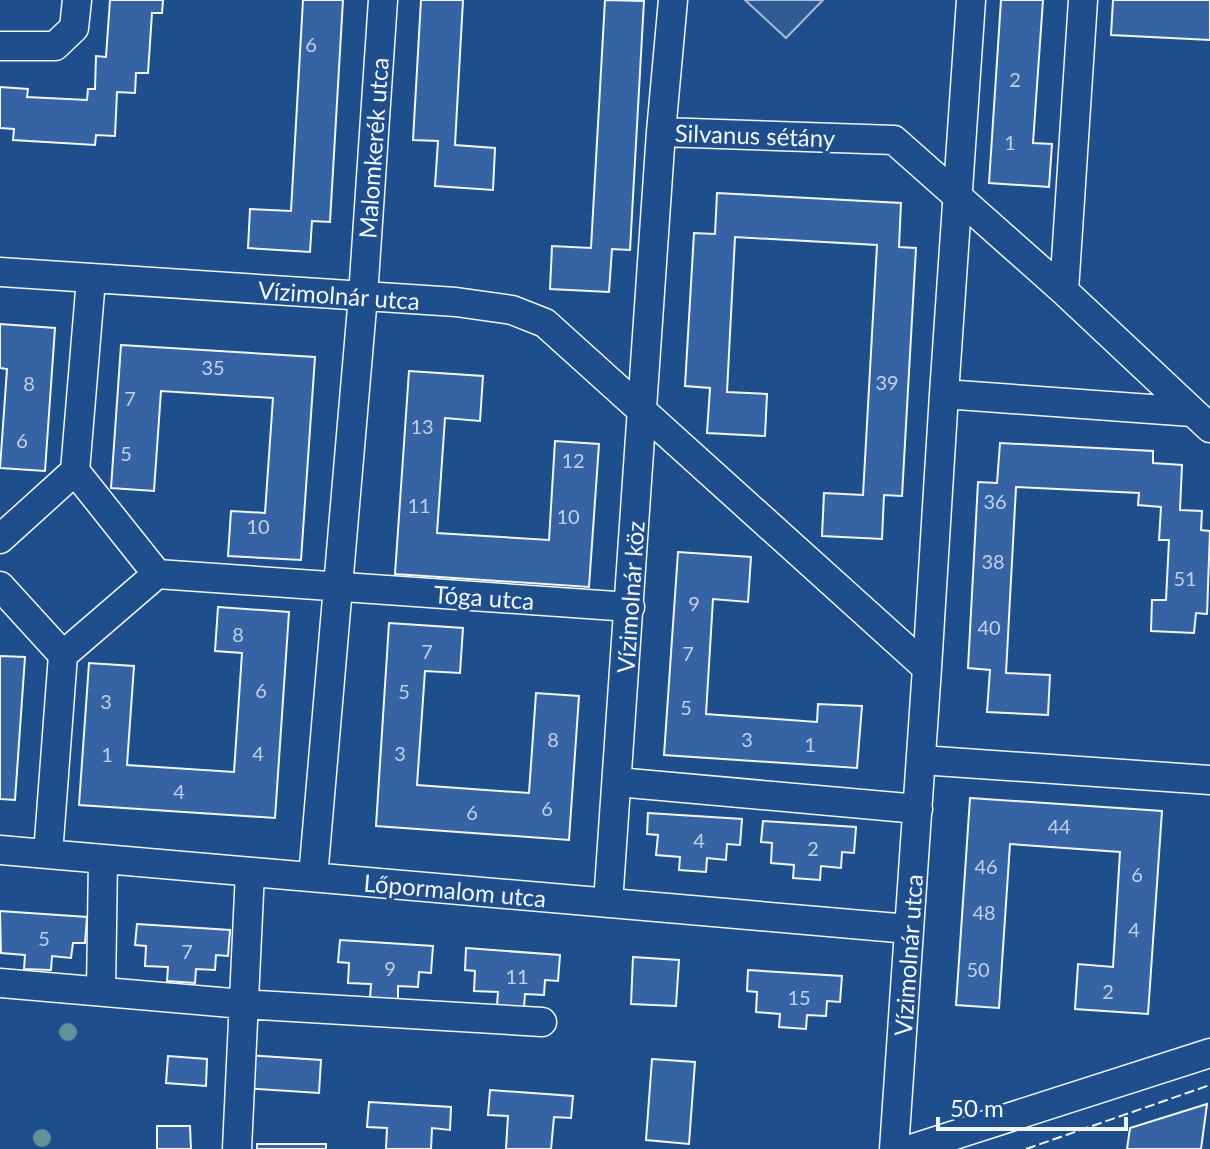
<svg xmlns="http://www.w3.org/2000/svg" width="1210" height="1149" font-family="Lato,sans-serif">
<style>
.green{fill:#305b95;stroke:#a8bbd7;stroke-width:2}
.building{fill:#3563a3;stroke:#f2f6ff;stroke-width:2}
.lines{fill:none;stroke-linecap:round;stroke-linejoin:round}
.minor-casing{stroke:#f2f6ff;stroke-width:31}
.minor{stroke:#1f4e8c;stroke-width:28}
.fence{stroke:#f2f6ff;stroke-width:2;stroke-dasharray:10 4;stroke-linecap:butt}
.tree{fill:#61919a}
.labels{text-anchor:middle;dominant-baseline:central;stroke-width:6;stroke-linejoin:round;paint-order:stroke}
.number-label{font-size:20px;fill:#c3d1e8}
.street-label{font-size:24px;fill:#f2f6ff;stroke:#1f4e8c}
</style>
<rect width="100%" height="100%" fill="#1f4e8c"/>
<path class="green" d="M745,0H823L786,38Z"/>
<path class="building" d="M110,0H163L162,13H152L148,73H136L135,93L117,92L115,136L96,135L95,145L13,140L14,129L0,128V87L28,89L27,97L87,100L88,89H95L96,56L106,57Z
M303,0H343L330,222L312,221L310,252L248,248L250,209L291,211Z
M421,0H463L455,145L495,148L493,190L435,186L438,141L413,140Z
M605,0L644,1L630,250L612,249L609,292L550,289L552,246L591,248Z
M1001,0H1043L1033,143L1052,144L1049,187L989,183Z
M1113,0H1210V40L1111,35Z
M717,193L901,203L899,247L916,248L902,496L884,495L882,539L822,536L824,493L863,495L877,245L735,237L727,392L767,394L765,436L707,433L710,388L685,386L694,233L715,234Z
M0,324L55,328L45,471L0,468L7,369L0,368Z
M121,345L315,357L301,560L228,556L231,511L265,513L273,398L161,391L154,491L111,488Z
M409,371L483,376L480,421L445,418L437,533L549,540L555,441L599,444L589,587L395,574Z
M1000,443L1153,451V463L1182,465L1180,510L1202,511L1201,530L1210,531L1207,614L1196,613L1194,633L1151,631L1152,600H1166L1169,540H1159L1161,507L1138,505L1139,493L1016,487L1006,673L1050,675L1048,715L987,712L990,670L968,668L978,482L997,483Z
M678,552L751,557L748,602L713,599L706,714L817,722L818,704L862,706L857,768L664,755Z
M218,607L289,612L275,818L79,805L89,663L134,666L127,765L234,772L242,653L215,651Z
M389,623L463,628L460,673L425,671L417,785L529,793L536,693L579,696L569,840L376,826Z
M0,656L25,657L15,800L0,799Z
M970,798L1162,811L1148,1014L1075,1009L1078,964L1113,967L1120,852L1010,844L999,1008L956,1005Z
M648,813L742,819L740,845L727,844L726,860L707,858L706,872L679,870L680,857L656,855L658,835L647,834Z
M763,821L856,827L854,853L842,852L841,868L821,866L820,880L793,878L794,865L771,863L772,843L761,842Z
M0,911L87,917L85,943H73L71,958L52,956L51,970L24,969L25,955L1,953Z
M137,924L230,930L228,956L216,955L215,970L196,969L195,983L167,981L168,967L145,966L146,946L135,945Z
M340,940L433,946L431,973L419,972L418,987L398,986V1000L370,998L371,984L348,983L349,963L338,962Z
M466,948L560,955L558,981L545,980L544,995L525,994L524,1008L497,1006L498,992L474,991L475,971L465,970Z
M633,957L679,960L676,1006L631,1004Z
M748,970L842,976L840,1002L827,1001L826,1016L807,1015L806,1029L779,1027L780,1014L756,1012L757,992L747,991Z
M247,1055L321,1060L319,1093L244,1088Z
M168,1056L207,1059L206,1086L166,1083Z
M652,1059L695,1062L689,1144L646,1140Z
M490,1090L573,1096L571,1118L554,1117L551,1149H506L508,1116L488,1115Z
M369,1102L451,1107L450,1130L432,1128L431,1149H386L387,1128L367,1127Z
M1207,1104L1201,1149H1127L1130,1128Z
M157,1126H190L191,1149H157Z
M257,1144H326V1149H257Z"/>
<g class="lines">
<defs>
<path id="minor" d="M673,0L661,132L894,140L1064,291L1210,428
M971,0L944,394L1192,412
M0,46H55L74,28L77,0
M0,272L456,302L512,310L545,323L927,668L894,1149
M1064,291L1083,0
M0,539L75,471L91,279
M157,574L630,607
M0,586L63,655L48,854
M63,655L157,574L75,471
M927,668L944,394
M921,760L1210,780
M617,782L918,809
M0,850L909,929
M313,877L363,296L383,0
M608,903L661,132
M0,983L243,1004L542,1022
M101,991L103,859
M237,1149L250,872
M911,1149L1210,1053"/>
</defs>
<use href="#minor" class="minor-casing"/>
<use href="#minor" class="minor"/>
<path class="fence" d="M1026,1149L1210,1085"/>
</g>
<g class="tree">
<circle cx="68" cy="1032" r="9"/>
<circle cx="42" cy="1138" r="9"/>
</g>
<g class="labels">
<g class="number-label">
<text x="311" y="44">6</text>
<text x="1015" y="79">2</text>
<text x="1010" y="142">1</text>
<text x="213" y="367">35</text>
<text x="887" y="382">39</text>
<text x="29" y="383">8</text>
<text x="130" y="398">7</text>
<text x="422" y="426">13</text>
<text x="22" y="440">6</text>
<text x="126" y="453">5</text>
<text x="573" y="460">12</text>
<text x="995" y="501">36</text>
<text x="419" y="505">11</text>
<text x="568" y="516">10</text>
<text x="258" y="526">10</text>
<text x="993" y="561">38</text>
<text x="1185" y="578">51</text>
<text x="694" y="603">9</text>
<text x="989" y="627">40</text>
<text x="238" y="634">8</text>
<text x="427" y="651">7</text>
<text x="688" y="653">7</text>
<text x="261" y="690">6</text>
<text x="404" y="691">5</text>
<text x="106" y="701">3</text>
<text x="686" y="707">5</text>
<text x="553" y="739">8</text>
<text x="747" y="739">3</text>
<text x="810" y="744">1</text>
<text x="258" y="753">4</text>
<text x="400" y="753">3</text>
<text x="107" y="754">1</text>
<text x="179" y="791">4</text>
<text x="547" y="808">6</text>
<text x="472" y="812">6</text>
<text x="1059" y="826">44</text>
<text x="699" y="840">4</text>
<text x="813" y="848">2</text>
<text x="986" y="866">46</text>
<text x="1137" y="874">6</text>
<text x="984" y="912">48</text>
<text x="1134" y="929">4</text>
<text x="44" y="938">5</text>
<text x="187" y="951">7</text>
<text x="390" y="968">9</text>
<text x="978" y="969">50</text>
<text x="517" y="976">11</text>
<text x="1108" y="991">2</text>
<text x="799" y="997">15</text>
</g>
<g class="street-label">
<text transform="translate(755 135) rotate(2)">Silvanus sétány</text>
<text transform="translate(373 148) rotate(-86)">Malomkerék utca</text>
<text transform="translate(339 295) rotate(4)">Vízimolnár utca</text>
<text transform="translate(484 597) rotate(4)">Tóga utca</text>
<text transform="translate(630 597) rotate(-86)">Vízimolnár köz</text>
<text transform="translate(455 890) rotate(5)">Lőpormalom utca</text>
<text transform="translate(908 955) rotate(-86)">Vízimolnár utca</text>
</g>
</g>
<path d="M938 1117v12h188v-12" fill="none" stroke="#f2f6ff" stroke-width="4"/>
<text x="950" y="1117" font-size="24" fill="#f2f6ff" stroke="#1f4e8c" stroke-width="6" paint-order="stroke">50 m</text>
</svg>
